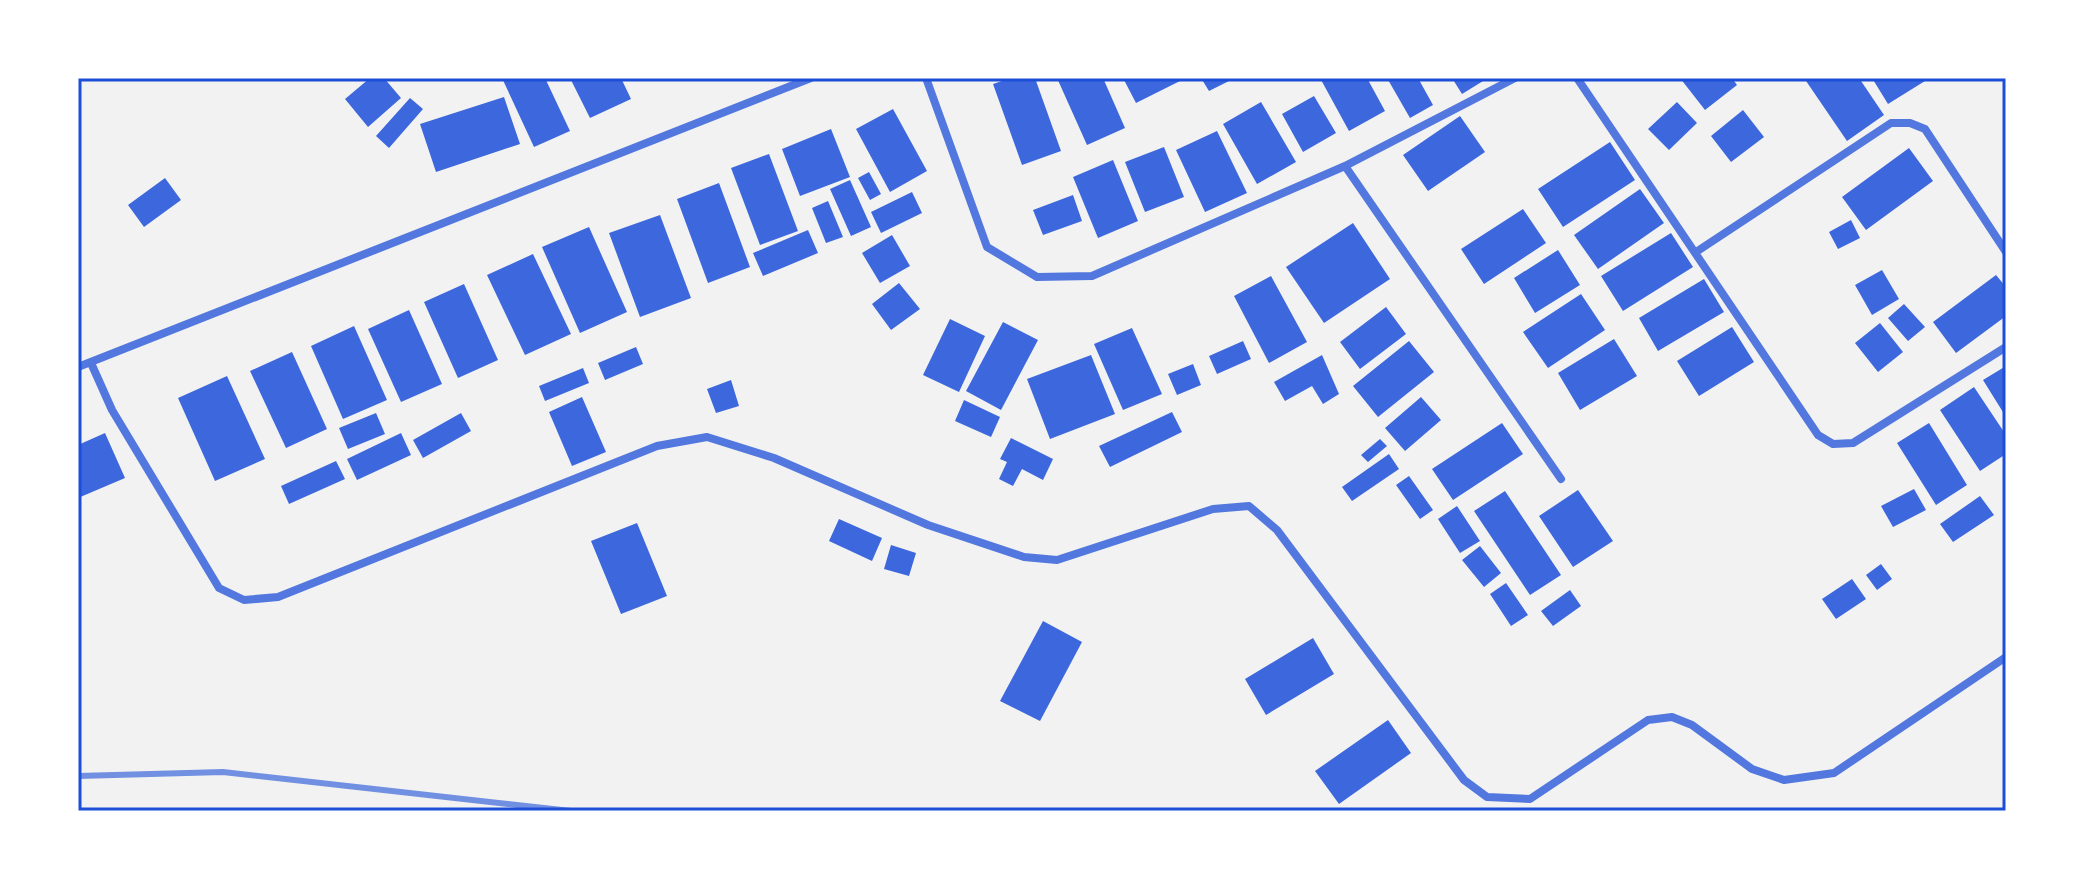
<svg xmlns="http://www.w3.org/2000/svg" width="2084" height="889" font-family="Jost,sans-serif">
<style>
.building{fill:#3d67dc}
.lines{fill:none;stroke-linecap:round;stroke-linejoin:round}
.minor{stroke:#5277de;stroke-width:8}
.rail{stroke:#7290e2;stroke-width:6}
.neatline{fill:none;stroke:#1d4ed8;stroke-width:3}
</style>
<rect width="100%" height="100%" fill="#f2f2f2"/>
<path class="building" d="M370,78H384L401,98L368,127L345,99Z
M502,78H545L570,131L534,147Z
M570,78H621L631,99L590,118Z
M1011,78H1035L1061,151L1022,165L993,84Z
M1057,78H1103L1125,128L1087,145Z
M1123,78H1178L1180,81L1136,103Z
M1201,78H1235L1209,91Z
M1320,78H1367L1385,111L1349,131Z
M1387,78H1418L1433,105L1410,118Z
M1452,78H1488L1462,94Z
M1680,78H1732L1737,85L1705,110Z
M1804,78H1859L1884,115L1847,141Z
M1872,78H1923L1925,81L1888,104Z
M1314,96L1336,133L1303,152L1282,114Z
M504,97L520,144L436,172L420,124Z
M410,98L423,109L389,148L376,136Z
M1261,102L1296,162L1257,184L1223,124Z
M1677,102L1697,123L1669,150L1648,129Z
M893,109L927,171L890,192L856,129Z
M1743,110L1764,137L1731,162L1711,136Z
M1460,116L1485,152L1428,191L1403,155Z
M831,129L850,177L800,196L782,149Z
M1217,131L1247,193L1205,212L1176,150Z
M1610,142L1635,180L1563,227L1538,189Z
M1164,147L1184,197L1145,212L1125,162Z
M1909,148L1933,181L1866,230L1842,197Z
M769,154L798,231L760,245L731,168Z
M1113,160L1138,221L1098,238L1073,177Z
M869,172L881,194L870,200L858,178Z
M165,178L181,200L144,227L128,205Z
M850,180L871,227L851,236L830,189Z
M719,183L750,267L708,283L677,199Z
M1640,189L1664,223L1598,269L1574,235Z
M912,192L922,213L881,233L871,212Z
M1073,195L1082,221L1043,235L1033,210Z
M828,201L843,237L826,243L812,208Z
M1523,209L1546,243L1484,284L1461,249Z
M660,215L691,298L640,317L609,233Z
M1851,220L1860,238L1838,249L1829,232Z
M1353,223L1390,279L1324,323L1286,267Z
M589,227L627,312L580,333L542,247Z
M808,230L818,253L763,276L753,253Z
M1671,233L1693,267L1623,311L1601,276Z
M892,235L910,266L880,283L862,253Z
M1558,250L1580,285L1535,313L1514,278Z
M533,254L571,334L525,355L487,275Z
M1882,270L1899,299L1872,315L1855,285Z
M1996,275L2006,287V316L1956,353L1933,322Z
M1271,276L1307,342L1269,363L1234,296Z
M1704,279L1724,312L1658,351L1639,318Z
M899,283L920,309L891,330L872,304Z
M464,284L498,360L458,378L424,302Z
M1581,294L1605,330L1548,368L1523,332Z
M1904,304L1925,327L1908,341L1888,318Z
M1386,307L1406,334L1360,369L1340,342Z
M409,310L442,384L401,402L368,329Z
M950,319L985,336L959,392L923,375Z
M1003,322L1038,340L1001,410L966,391Z
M1880,323L1903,352L1878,372L1855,343Z
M354,326L387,400L343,419L311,346Z
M1732,327L1754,362L1699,396L1677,361Z
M1132,328L1162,394L1123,410L1094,344Z
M1614,339L1637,376L1580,410L1558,373Z
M1243,341L1251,359L1217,374L1209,356Z
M1409,341L1434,372L1378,417L1353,386Z
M636,347L643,364L605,380L598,363Z
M292,352L327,429L286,448L250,371Z
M1091,355L1115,414L1050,439L1027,379Z
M1322,355L1339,394L1323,404L1312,386L1285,401L1274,382Z
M1193,364L1201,385L1177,395L1168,374Z
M2006,366V417L1983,380Z
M583,368L589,383L545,401L539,386Z
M227,376L265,459L215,481L178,398Z
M731,380L739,406L716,413L707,389Z
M1974,387L2006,435V454L1980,471L1940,410Z
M582,397L606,452L572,466L549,412Z
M1421,397L1441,420L1405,451L1385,428Z
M964,400L1000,417L991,437L955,421Z
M1172,412L1182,432L1110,467L1099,446Z
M376,413L385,434L348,449L339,428Z
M461,413L471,431L423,458L413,440Z
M1502,423L1523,454L1453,500L1432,469Z
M1929,423L1967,485L1936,505L1897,443Z
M105,433L125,478L78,498V445Z
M401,433L411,455L357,480L347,459Z
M1011,438L1053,459L1043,480L1022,469L1013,486L999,479L1007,462L1000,459Z
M1380,439L1387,446L1368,462L1361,455Z
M1389,454L1399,469L1352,501L1342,487Z
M336,461L345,479L289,504L281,486Z
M1409,476L1433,510L1420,519L1396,485Z
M1914,489L1926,510L1893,527L1881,506Z
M1578,490L1613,541L1573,567L1539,516Z
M1505,491L1561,575L1530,595L1474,511Z
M1980,496L1994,515L1953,542L1940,524Z
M1457,506L1480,541L1460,553L1438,519Z
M839,519L882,538L872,561L829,541Z
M637,523L667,596L621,614L591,541Z
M891,545L916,553L909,576L884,569Z
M1480,546L1501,573L1484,587L1462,560Z
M1881,564L1892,579L1877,590L1866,575Z
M1852,579L1866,599L1836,619L1822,599Z
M1506,583L1528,615L1511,626L1490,594Z
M1570,590L1581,606L1553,626L1541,611Z
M1043,621L1082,642L1040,721L1000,701Z
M1313,638L1334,674L1266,715L1245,679Z
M1388,720L1411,753L1339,804L1315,771Z"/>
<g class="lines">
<path class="minor" d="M926,78L987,247L1037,277L1092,276L1345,166L1515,78
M1577,78L1818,435L1833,444L1853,443L2006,347
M1345,166L1561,479
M1696,252L1891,123H1910L1925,129L2006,252
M91,363L112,410L219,588L244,600L278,597L657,446L707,437L774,458L928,525L1024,557L1057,560L1213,509L1249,506L1277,530L1464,780L1487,797L1530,799L1648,720L1672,717L1692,725L1752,769L1784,780L1834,773L2006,657
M78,367L811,78"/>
<path class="rail" d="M78,776L223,772L571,811"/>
</g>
<rect width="2084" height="889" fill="none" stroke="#ffffff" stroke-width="160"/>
<rect x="80" y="80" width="1924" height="729" class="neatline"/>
</svg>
